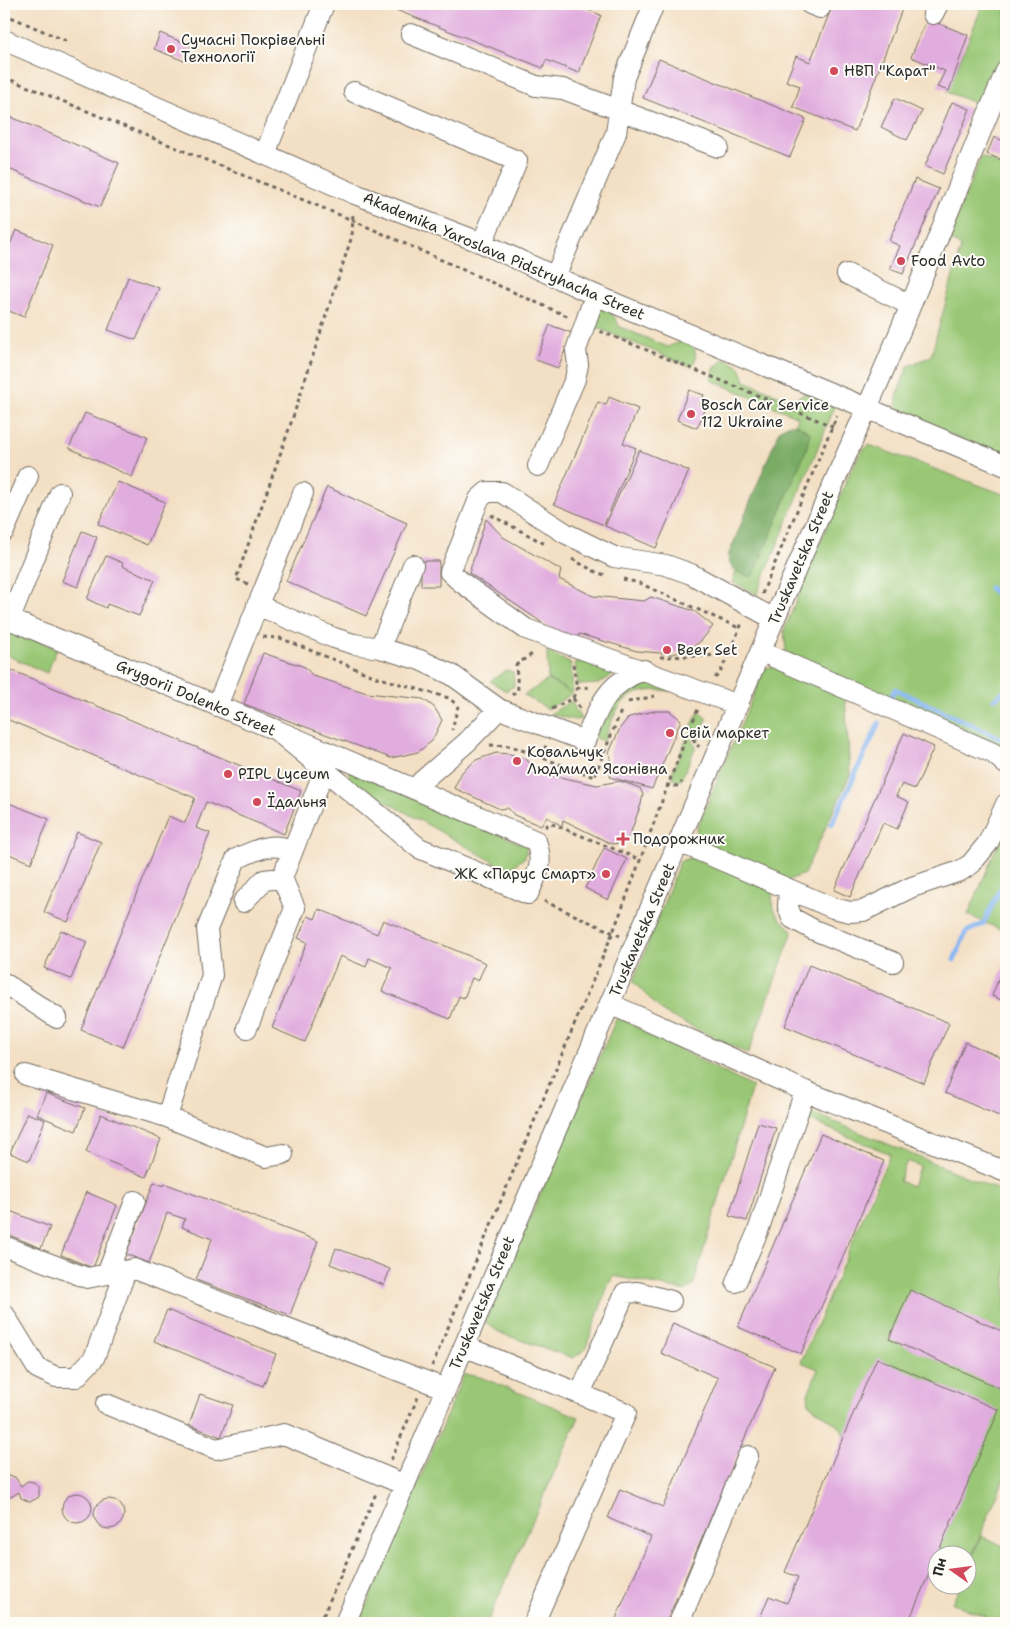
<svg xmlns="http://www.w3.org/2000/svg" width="1010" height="1627" font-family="'Shantell Sans',sans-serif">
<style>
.green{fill:#99c775;stroke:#627950;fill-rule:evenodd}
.forest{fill:#7aac66;stroke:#526c48}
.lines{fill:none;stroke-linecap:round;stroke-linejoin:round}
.stream{stroke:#87b6f2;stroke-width:5}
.building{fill:#e1acde}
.minor-casing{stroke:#716a60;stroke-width:22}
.path{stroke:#716a60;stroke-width:3;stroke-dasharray:4 4;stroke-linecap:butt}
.minor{stroke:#fff;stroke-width:20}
.poi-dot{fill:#d1495b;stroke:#fdfcf7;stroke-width:2}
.labels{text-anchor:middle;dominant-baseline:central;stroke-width:4;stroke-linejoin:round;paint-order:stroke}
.poi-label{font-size:15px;fill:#2b2b2b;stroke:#fdfcf7;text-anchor:start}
.street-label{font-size:15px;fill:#2b2b2b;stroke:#fdfcf7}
</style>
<rect width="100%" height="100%" fill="#fdfcf7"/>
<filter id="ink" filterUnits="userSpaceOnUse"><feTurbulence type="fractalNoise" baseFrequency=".02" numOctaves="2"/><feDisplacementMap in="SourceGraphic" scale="10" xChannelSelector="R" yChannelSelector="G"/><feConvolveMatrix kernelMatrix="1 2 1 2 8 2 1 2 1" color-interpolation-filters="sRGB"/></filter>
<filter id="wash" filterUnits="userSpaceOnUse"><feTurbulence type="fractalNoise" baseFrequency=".0096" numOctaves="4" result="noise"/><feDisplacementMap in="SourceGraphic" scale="20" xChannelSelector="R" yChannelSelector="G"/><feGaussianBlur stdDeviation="1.12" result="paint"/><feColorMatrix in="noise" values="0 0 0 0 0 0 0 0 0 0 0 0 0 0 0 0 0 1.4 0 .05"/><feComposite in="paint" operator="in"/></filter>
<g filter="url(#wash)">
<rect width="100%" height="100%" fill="#f3dfc3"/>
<path class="green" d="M983,4H1006V23L1001,33L1006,36V56L980,105L947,92Z
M981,156L1006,168V459L906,415L896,406L898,392L908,366L931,356L961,247L948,239Z
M601,307L610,309L620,327L668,347L681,341L694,346L696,358L692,367L588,324Z
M725,359L740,367L745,381L792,401L805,393L833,405L834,409L757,594L732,582L798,417L711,380L715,367Z
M869,445L1006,495V749L901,699L898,706L786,652L784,630L851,470L862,451Z
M7,627L57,649L47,673L4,654V636Z
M547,651L571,664L573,693L548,709L524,695L548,680L570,692L548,679Z
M581,661L612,669L614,674L598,684L578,685L575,663Z
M778,666L845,697L850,775L804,874L786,881L702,842L696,830L765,668Z
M507,670L513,672L514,686L506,691L490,681Z
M641,683L658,684L671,691C626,687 618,701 604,741L595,738L601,719L623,689Z
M571,701L581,719L575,720L550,714Z
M701,713L707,719L698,742L690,730L697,715Z
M688,735L696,746L681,780L677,781L673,778L672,773Z
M350,771L527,846L525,857L511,868L501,866L348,780Z
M1006,825V932L968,915Z
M695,856L773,890C770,910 778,918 793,931L748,1054L664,1013L633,982L680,861Z
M617,1017L752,1087L693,1286L685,1291L614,1276L609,1283L585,1350L573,1358L500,1333L485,1322Z
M808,1111L1006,1193V1474L968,1565V1554H938L937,1575L928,1571L845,1440L841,1428L809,1404L808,1394L818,1369L801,1362L890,1154L801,1117ZM907,1161L920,1166L912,1186L899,1181Z
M464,1374L480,1377L579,1417L487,1623H359Z
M981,1536L1006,1547V1606L999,1622L952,1603L960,1585L968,1584V1568Z"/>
<path class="forest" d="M790,424L798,425L810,433L806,450L755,572L751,577C738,573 730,571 728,556L780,429Z"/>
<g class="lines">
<path class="stream" d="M990,588L1006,603
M890,699L895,689L1006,741
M994,699L1006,690
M832,824L879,723
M954,960L966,932L983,924L1006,878"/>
</g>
<g id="blocks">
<path class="building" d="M399,4H573L601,15L579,73L546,60L543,68L396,10Z
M833,4H904L855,131L793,107L800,86L786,81L796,56L810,62Z
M927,19L968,35L949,91L937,87L945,71L911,57Z
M160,33L191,46L184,61L154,49Z
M659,59L806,119L790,157L643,98Z
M895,98L922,111L907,140L881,127Z
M952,102L970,109L943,174L925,166Z
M4,114L119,163L100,207L4,167Z
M994,137L1006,142L1004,161L987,154Z
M915,179L939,189L903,274L890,269L900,246L889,241Z
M16,230L53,245L24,317L4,309V259Z
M128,277L159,288L136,340L108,330Z
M550,325L572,333L558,368L536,360Z
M689,390L704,395L700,405L706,408L697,428L677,420Z
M609,397L638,409L623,443L636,448L604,525L554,504L598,402L606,405Z
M85,413L147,437L132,477L69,448Z
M639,450L689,471L656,548L605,526Z
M118,482L165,502L147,545L98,524Z
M327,487L407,523L366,616L286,581Z
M486,519L503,537L561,570L559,579L593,596L644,601L651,597L694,611L713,626L701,641L688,650L672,654L637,651L579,634L576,640L550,628L469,573Z
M82,531L97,537L78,587L62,581Z
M106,556L123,563L122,566L155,580L139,616L107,604L106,608L87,599Z
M421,561H439V586H421Z
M263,653L305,667L313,676L367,693L423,699L434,707L442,720L432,741L418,752L391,758L295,723L244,704Z
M4,667L301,791L284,834L206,802L196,828L210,833L123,1047L81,1030L168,816L185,823L195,798L4,718Z
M654,711H670L681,720L652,789L610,777L613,766L608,764L611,758L609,753L620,728L629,717Z
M904,733L934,747L915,789L902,784L896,796L909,802L897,829L883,823L850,897L834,890Z
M496,753L510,754L526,759L535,769L555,776L597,785L620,781L640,788L643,795L641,804L629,837L622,843L612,844L563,820L562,826L547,817L541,826L514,815L508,808L500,809L454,788L462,772L476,760Z
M4,801L49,819L31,863L4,852Z
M77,832L101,842L68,922L44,912Z
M604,848L627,859L608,900L585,888Z
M319,909L377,934L383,920L486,963L478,981L472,978L464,998L459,996L450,1019L382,991L392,968L369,958L366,967L340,956L305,1042L272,1028L307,942L298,938L308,916L315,919Z
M61,930L87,942L71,979L44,968Z
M1006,959V1002L992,996Z
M809,965L949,1023L924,1083L785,1026Z
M965,1042L1006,1059V1119L945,1093Z
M46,1093L85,1108L76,1131L37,1115Z
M27,1113L45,1120L29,1161L10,1153Z
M101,1114L161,1139L146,1177L86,1152Z
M758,1123L776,1128L747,1221L729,1216Z
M821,1134L884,1161L801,1354L738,1327Z
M154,1182L164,1186V1183L318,1241L290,1315L196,1280L212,1239L182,1227L185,1219L167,1213L149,1263L126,1254Z
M86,1192L117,1205L93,1268L61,1255Z
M10,1211L50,1227L41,1248L4,1233Z
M336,1248L390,1269L384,1285L330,1264Z
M910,1290L1006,1333V1385L1004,1390L889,1339Z
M167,1310L276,1354L263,1386L154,1341Z
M673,1323L775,1367L666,1623H614L651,1537L608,1518L620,1489L663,1507L718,1378L661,1353Z
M877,1358L999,1410L908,1623H758L769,1596L787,1603L798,1577L785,1572Z
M200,1394L233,1405L221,1437L189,1425Z
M8,1476L15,1477L21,1486L27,1481L34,1482L39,1488V1497L30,1502L21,1498L19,1492L11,1497L4,1496V1478Z
M62 1508a15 15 0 1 1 30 0a15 15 0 1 1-30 0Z
M94 1514a15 15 0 1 1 30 0a15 15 0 1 1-30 0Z"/>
</g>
</g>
<g filter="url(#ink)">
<use href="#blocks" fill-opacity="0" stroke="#716a60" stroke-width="1"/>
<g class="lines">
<defs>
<path id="minor" d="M810,4L820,8
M933,14L938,4
M411,34L536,86L563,89L718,147
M4,40L355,194L482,243L595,295L1006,466
M354,92L517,161L482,243
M265,154L324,4
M847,274L910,305
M555,277L616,133L624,78L654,4
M538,466L575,379L578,365L576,350L595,295
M4,531L28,476
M257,605L334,638L354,644L380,648L420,660L452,675L499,709
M4,617L276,730L419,848L528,894C538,872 544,865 536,841L276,730
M10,619L60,493
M380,648L413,565
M762,652L993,753L1006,764
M738,705L526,629L461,582L450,572L479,499L487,492H502L565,533L614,557L666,565L691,574L774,619
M217,706L303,493
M415,789L422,781L467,742L499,709L585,741C599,707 606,683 644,670
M679,842L833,908L850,912L863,911L912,887L960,871L971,864L988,843L1006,804
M293,850L324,771
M789,889L788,907L792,918L814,930L893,962
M243,902L264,880L282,878
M4,983L57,1018
M610,1004L805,1091L1006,1172
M247,1028L295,908L282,878L293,850C269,842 258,849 236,859L207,929L212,975L167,1117L266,1157L283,1154
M26,1075L167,1117
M4,1246L87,1278L134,1269L446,1389
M107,1274L135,1201
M736,1282L758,1231L805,1091
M4,1314L37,1368L56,1377H76L94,1358L126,1271
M464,1346L626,1413L534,1623
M580,1394L625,1293L637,1292L671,1301
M106,1404L216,1449L284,1434L405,1485
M345,1623C521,1219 688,811 867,408C917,297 958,183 1006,71
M679,1623L748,1456"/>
</defs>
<use href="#minor" class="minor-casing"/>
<path class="path" d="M4,14L66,41
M4,77L352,220L569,317
M600,331L837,428
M491,515L547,545
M572,559L596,572L605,575
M623,579L639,583L739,628
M248,584L236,579L289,429L352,236L353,213
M762,594L837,415
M263,637L280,638L376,677L449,698L458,706L452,730
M660,657L727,655
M573,664L577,688L591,687
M715,678L720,673L743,621
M512,695L518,690L516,665L535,652
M573,698L577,688
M628,702L655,696
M552,709L573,698L580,708
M688,732L699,747
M490,745L511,746L594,777L621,711
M542,757L546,745
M666,785L678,786L682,782
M545,827L550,823L641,860
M544,901L620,936
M432,1366L613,932C642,858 667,783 698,709
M391,1460L418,1397
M320,1623L377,1491"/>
<use href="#minor" class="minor"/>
</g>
</g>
<g class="poi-dot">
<circle cx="171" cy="49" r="5"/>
<circle cx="834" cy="71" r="5"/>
<circle cx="901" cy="261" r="5"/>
<circle cx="691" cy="414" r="5"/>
<circle cx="667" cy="650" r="5"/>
<circle cx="670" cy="733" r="5"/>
<circle cx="517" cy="761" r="5"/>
<circle cx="228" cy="774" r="5"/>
<circle cx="257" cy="802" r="5"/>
<path d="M620.5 831.5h5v5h5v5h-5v5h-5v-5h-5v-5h5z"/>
<circle cx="606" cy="874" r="5"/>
</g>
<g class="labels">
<g class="poi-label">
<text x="181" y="40">Сучасні Покрівельні<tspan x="181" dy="17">Технології</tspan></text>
<text x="844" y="71">НВП "Карат"</text>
<text x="911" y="261">Food Avto</text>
<text x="701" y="405">Bosch Car Service<tspan x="701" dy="17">112 Ukraine</tspan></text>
<text x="677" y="650">Beer Set</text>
<text x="680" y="733">Свiй маркет</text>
<text x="527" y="752">Ковальчук<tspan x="527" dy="17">Людмила Ясонівна</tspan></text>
<text x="238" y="774">PIPL Lyceum</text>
<text x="267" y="802">Їдальня</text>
<text x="633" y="839">Подорожник</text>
<text x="596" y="874" text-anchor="end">ЖК «Парус Смарт»</text>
</g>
<g class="street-label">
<text transform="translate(504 256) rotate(23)">Akademika Yaroslava Pidstryhacha Street</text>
<text transform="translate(801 558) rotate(-67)">Truskavetska Street</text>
<text transform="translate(196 698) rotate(23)">Grygorii Dolenko Street</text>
<text transform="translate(642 930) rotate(-67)">Truskavetska Street</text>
<text transform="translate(482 1303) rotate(-67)">Truskavetska Street</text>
</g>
</g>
<rect width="1010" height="1627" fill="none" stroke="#fdfcf7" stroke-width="20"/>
<g transform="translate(952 1570) rotate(284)"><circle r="24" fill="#fdfcf7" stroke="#a9a8a5"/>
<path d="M0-4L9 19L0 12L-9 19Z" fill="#d1495b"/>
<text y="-8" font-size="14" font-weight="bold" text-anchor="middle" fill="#2b2b2b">Пн</text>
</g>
</svg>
